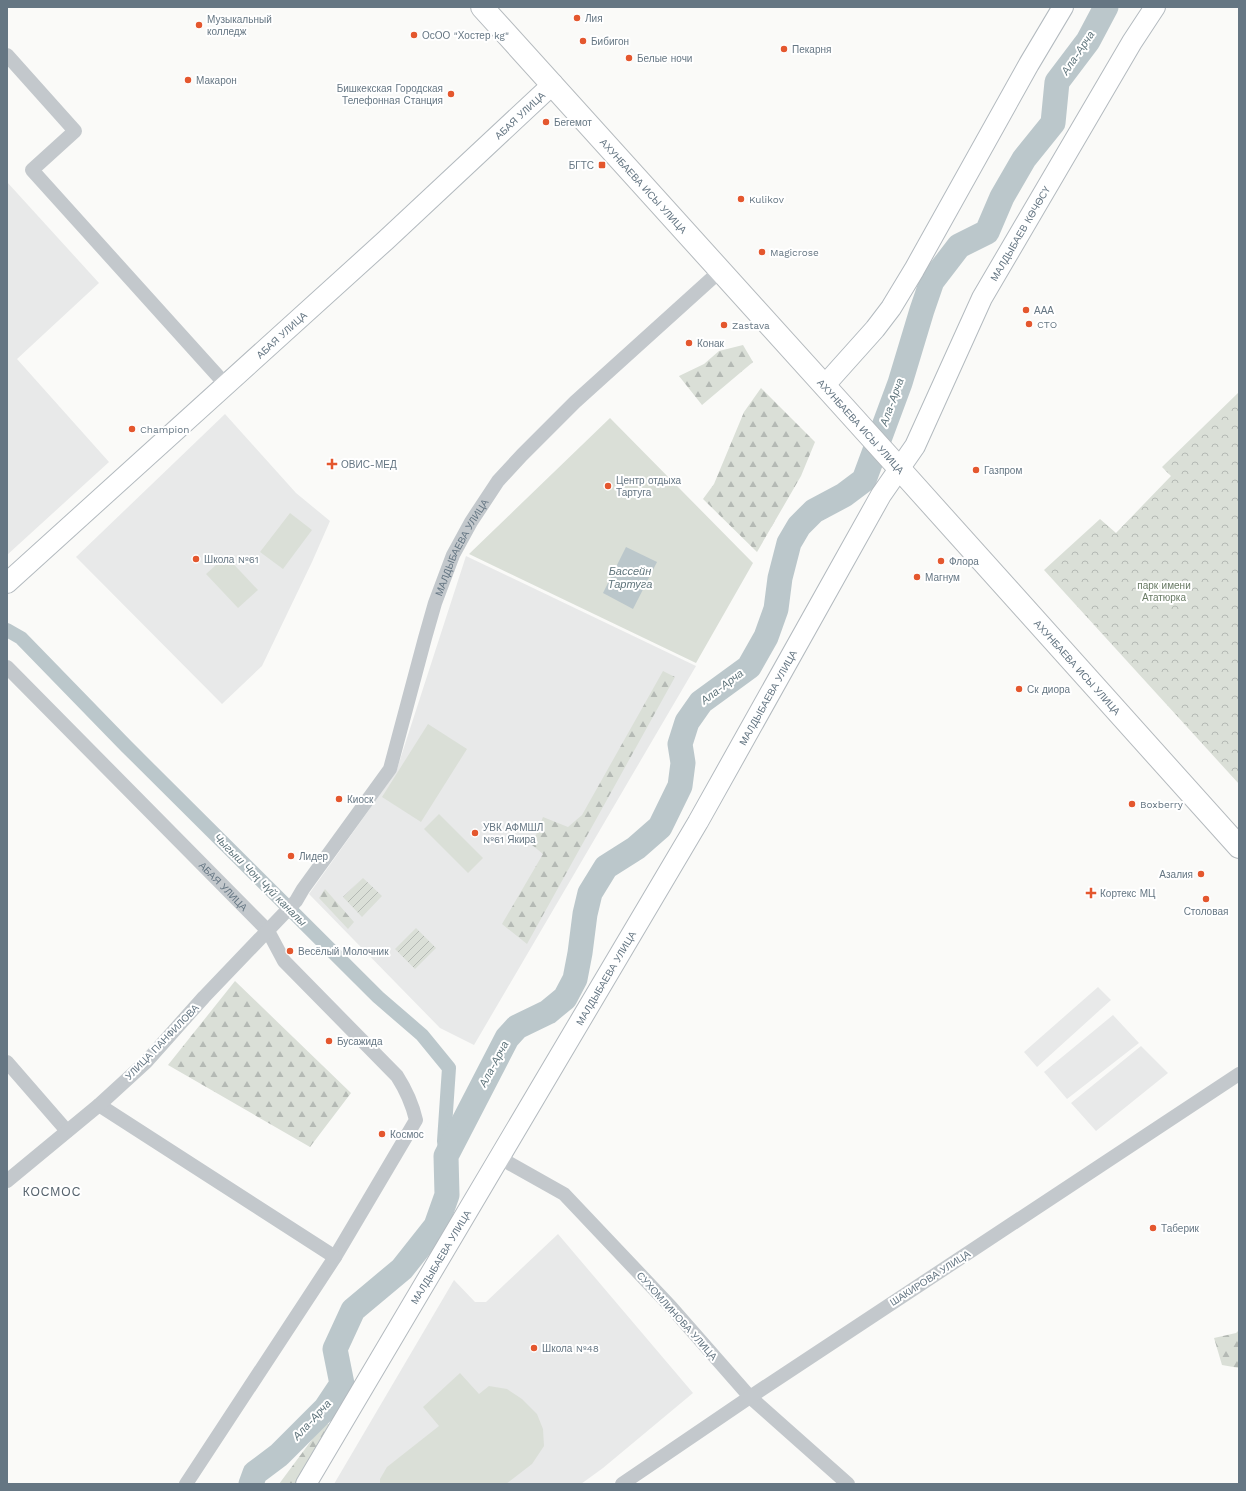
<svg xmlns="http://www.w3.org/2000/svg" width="1246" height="1491" font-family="'Work Sans',sans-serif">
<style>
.built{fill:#e8e9e9}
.forest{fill:url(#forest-firs)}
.park{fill:url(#park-crowns)}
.garden{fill:url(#garden-furrows)}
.pitch{fill:#dadfd7}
.water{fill:#bbc7cb}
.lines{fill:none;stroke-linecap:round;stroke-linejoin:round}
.canal{stroke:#bbc7cb;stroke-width:14}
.river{stroke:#bbc7cb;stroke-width:25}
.secondary-casing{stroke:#b3babf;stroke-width:22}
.primary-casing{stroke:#b5babe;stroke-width:24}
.street{stroke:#c3c8cc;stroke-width:14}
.secondary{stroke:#fff;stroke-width:20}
.primary{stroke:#fff;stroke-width:22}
.poi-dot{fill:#e4572e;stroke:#fff;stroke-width:1.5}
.labels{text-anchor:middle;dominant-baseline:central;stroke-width:4;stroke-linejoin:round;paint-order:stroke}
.poi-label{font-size:10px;fill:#657683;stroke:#fff;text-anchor:start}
.street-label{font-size:10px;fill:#657683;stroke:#fff}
.park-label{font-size:10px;fill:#687a64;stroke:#fff}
.water-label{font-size:11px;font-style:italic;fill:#60757c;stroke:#fff}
.quarter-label{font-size:12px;letter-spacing:1px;fill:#57646e;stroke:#fff}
</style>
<defs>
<pattern id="forest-firs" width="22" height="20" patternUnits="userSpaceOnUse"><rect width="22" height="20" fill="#dadfd7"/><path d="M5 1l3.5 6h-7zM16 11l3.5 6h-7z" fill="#b4b9b4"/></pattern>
<pattern id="park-crowns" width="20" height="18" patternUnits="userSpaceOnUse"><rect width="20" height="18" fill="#dadfd7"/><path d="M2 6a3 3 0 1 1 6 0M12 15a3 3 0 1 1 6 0" fill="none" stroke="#b4b9b4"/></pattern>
<pattern id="garden-furrows" width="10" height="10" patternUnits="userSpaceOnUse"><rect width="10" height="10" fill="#dadfd7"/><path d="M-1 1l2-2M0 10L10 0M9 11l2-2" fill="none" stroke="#b4b9b4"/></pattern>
</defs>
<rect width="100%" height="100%" fill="#fafaf8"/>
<path class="built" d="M7,182L99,283L17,359L109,462L7,555Z
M225,414L296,493L330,521L312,562L262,666L222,704L76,557Z
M466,556L696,666L474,1045L440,1028L309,894L396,772Z
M1098,987L1111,1000L1037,1067L1024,1052Z
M1113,1015L1139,1043L1067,1099L1044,1072Z
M1141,1046L1168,1073L1096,1131L1071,1103Z
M558,1234L693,1393L603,1468L581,1484H334L454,1280L475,1302H486Z"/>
<path class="forest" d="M743,345L753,362L702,405L679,376L704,364L719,351Z
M761,388L815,442L801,476L757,552L703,499L714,484L744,412Z
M663,671L675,677L527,944L502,924L543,854L532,845L543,817L568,827L582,815Z
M325,889L354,922L348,929L319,898Z
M235,981L351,1093L310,1147L168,1065Z
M1239,1330V1368L1222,1365L1214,1338L1236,1333Z
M325,1422L332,1426L297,1484H279Z"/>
<path class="park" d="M1239,392V784L1044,570L1100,519L1116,533L1171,476L1162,467Z"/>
<path class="garden" d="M363,878L382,896L362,917L343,897Z
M416,928L436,948L415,969L395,949Z"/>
<path class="pitch" d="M610,418L753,563L696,663L469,554Z
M290,513L312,530L283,569L260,552Z
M226,556L258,590L238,608L206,574Z
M428,724L467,749L421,822L382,797Z
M439,814L483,858L468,873L424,829Z
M460,1373L479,1394L489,1386L507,1389L522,1399L537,1414L543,1429L544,1446L532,1464L506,1484H380V1479L387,1467L439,1426L423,1407Z"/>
<path class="water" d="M626,547L657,562L633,609L603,593Z"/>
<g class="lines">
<path class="canal" d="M7,630L21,638L126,746L378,997L422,1035L449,1068L444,1141L446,1156"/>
<path class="river" d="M251,1484L255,1473L279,1455L326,1408L342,1384L335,1349L353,1310L402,1269L436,1226L447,1195L446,1156L507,1038L517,1027L548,1012L565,998L575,979L580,953L585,914L590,893L606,867L636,848L660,827L680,786L683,763L680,744L687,722L701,702L749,667L766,637L776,609L780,578L789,543L799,526L814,511L844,495L864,480L900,383L922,310L932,281L959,246L987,232L1002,197L1024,159L1053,123L1057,82L1088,41L1106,7"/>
<defs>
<g id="secondary">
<path d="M824,386L875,329L891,308L914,270L1029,64L1063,7"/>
<path id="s3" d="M7,583L386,240L553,84"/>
<path id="s4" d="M306,1484L698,822L881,495L915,446L982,298L1132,42L1155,7"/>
</g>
<g id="primary">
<path id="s5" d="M482,7L888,456L1239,847"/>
</g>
</defs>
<use href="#secondary" class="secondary-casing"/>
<use href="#primary" class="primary-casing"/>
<g class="street">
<path d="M7,55L75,131L32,170L226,385"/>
<path id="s1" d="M7,667L268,931L284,961L397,1076C406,1090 412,1103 416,1120L335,1257L186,1484"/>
<path d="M7,1062L67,1131"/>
<path d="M99,1105L335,1257"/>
<path d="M500,1158L564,1194L671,1307L750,1397L848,1484"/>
<path id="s2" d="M7,1181L99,1105L146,1062L204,997L296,901L303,889L390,769L425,638L435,603L453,555L471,522L498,481L522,455L575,402L720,271"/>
<path d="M622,1484L750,1397L1239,1074"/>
</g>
<use href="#secondary" class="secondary"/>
<use href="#primary" class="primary"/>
</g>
<g class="poi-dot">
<circle cx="577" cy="18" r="4"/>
<circle cx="199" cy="25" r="4"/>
<circle cx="414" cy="35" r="4"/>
<circle cx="583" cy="41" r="4"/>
<circle cx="784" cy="49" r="4"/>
<circle cx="629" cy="58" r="4"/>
<circle cx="188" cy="80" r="4"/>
<circle cx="451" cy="94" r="4"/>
<circle cx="546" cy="122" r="4"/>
<rect x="598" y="161" width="8" height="8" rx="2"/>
<circle cx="741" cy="199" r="4"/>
<circle cx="762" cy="252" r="4"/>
<circle cx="1026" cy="310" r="4"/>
<circle cx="1029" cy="324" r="4"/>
<circle cx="724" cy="325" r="4"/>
<circle cx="689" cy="343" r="4"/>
<circle cx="132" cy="429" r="4"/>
<path d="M330 458h4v4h4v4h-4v4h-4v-4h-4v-4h4z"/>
<circle cx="976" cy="470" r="4"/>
<circle cx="608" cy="486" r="4"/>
<circle cx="196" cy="559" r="4"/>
<circle cx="941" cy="561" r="4"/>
<circle cx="917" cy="577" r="4"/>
<circle cx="1019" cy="689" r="4"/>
<circle cx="339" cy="799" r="4"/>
<circle cx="1132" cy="804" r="4"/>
<circle cx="475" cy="833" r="4"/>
<circle cx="291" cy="856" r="4"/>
<circle cx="1201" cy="874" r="4"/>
<path d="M1089 887h4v4h4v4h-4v4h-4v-4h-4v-4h4z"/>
<circle cx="1206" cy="899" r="4"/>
<circle cx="290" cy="951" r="4"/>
<circle cx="329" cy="1041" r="4"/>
<circle cx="382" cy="1134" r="4"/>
<circle cx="1153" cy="1228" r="4"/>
<circle cx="534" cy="1348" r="4"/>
</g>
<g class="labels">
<g class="poi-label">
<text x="585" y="18">Лия</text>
<text x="207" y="19">Музыкальный<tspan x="207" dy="12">колледж</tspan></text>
<text x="422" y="35">ОсОО "Хостер kg"</text>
<text x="591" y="41">Бибигон</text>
<text x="792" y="49">Пекарня</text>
<text x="637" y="58">Белые ночи</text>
<text x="196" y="80">Макарон</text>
<text x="443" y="88" text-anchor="end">Бишкекская Городская<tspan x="443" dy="12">Телефонная Станция</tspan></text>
<text x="554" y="122">Бегемот</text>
<text x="594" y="165" text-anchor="end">БГТС</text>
<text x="749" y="199">Kulikov</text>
<text x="770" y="252">Magicrose</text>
<text x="1034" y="310">ААА</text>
<text x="1037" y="324">CTO</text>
<text x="732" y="325">Zastava</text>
<text x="697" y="343">Конак</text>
<text x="140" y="429">Champion</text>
<text x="341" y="464">ОВИС-МЕД</text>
<text x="984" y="470">Газпром</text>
<text x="616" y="480">Центр отдыха<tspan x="616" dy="12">Тартуга</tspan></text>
<text x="204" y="559">Школа №61</text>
<text x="949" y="561">Флора</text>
<text x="925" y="577">Магнум</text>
<text x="1027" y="689">Ск диора</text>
<text x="347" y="799">Киоск</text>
<text x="1140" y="804">Boxberry</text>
<text x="483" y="827">УВК АФМШЛ<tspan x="483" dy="12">№61 Якира</tspan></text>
<text x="299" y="856">Лидер</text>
<text x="1193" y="874" text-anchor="end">Азалия</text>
<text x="1100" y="893">Кортекс МЦ</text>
<text x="1206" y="911" text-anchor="middle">Столовая</text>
<text x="298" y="951">Весёлый Молочник</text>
<text x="337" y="1041">Бусажида</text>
<text x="390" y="1134">Космос</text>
<text x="1161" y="1228">Таберик</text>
<text x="542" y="1348">Школа №48</text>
</g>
<g class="street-label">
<text stroke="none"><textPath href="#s3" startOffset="694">АБАЯ УЛИЦА</textPath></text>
<text stroke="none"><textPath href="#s5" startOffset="241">АХУНБАЕВА ИСЫ УЛИЦА</textPath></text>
<text stroke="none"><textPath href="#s4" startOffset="1441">МАЛДЫБАЕВ КӨЧӨСҮ</textPath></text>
<text stroke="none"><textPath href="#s3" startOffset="370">АБАЯ УЛИЦА</textPath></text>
<text stroke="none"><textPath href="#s5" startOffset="565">АХУНБАЕВА ИСЫ УЛИЦА</textPath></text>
<text stroke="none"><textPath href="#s2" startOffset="799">МАЛДЫБАЕВА УЛИЦА</textPath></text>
<text stroke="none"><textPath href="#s5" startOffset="889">АХУНБАЕВА ИСЫ УЛИЦА</textPath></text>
<text stroke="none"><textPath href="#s4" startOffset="912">МАЛДЫБАЕВА УЛИЦА</textPath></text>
<text stroke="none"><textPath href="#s1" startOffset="308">АБАЯ УЛИЦА</textPath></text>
<text stroke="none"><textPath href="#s4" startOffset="588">МАЛДЫБАЕВА УЛИЦА</textPath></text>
<text transform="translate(162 1042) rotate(-46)">УЛИЦА ПАНФИЛОВА</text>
<text stroke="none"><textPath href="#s4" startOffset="264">МАЛДЫБАЕВА УЛИЦА</textPath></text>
<text transform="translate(930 1278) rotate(-33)">ШАКИРОВА УЛИЦА</text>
<text transform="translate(677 1316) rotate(48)">СУХОМЛИНОВА УЛИЦА</text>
</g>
<g class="park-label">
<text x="1164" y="585">парк имени<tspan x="1164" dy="12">Ататюрка</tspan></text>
</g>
<g class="water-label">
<text transform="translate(1078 53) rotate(-56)">Ала-Арча</text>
<text transform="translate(892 402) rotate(-70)">Ала-Арча</text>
<text x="630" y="571">Бассейн<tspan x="630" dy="13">Тартуга</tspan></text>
<text transform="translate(722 687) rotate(-37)">Ала-Арча</text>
<text transform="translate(260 880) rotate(45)">Чыгыш Чоң Чүй каналы</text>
<text transform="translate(494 1064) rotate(-62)">Ала-Арча</text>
<text transform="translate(312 1420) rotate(-47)">Ала-Арча</text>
</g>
<g class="quarter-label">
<text x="52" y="1192">КОСМОС</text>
</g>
</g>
<rect width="1246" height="1491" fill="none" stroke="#657683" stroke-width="16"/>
</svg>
